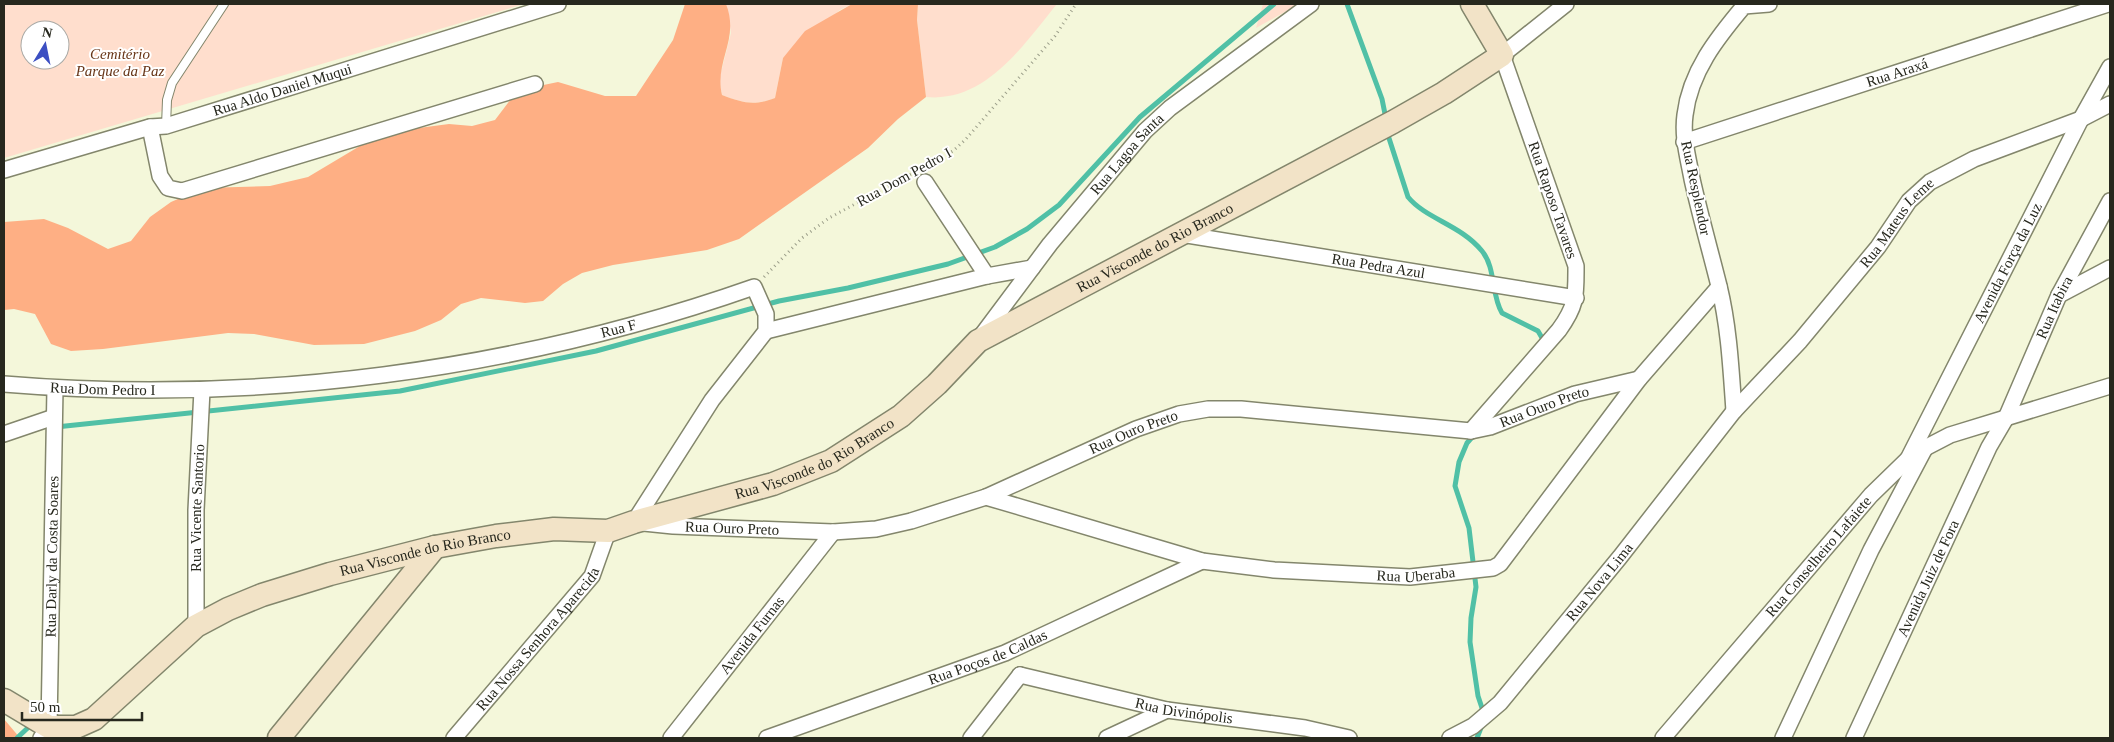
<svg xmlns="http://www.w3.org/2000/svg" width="2114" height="742" font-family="'Times New Roman',serif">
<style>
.green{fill:#ffdecd;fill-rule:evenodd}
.forest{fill:#feaf84}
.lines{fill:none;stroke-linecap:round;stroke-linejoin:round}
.stream{stroke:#50c0a6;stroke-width:5}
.lane-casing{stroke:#83866c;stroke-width:10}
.street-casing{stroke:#83866c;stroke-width:18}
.secondary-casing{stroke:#83866c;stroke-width:25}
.path{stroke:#9c9f8a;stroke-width:3;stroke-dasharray:1 4;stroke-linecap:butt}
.lane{stroke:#fff;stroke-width:8}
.street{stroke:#fff;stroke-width:15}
.secondary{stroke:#f2e3c7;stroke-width:22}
.labels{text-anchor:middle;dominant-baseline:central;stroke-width:4;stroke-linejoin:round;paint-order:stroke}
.park-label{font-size:15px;font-style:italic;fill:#673517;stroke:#fff}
.street-label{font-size:15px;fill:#27281e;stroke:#fff}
</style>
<rect width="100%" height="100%" fill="#f4f7da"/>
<path class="green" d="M4,4H524L4,158ZM30,30H60V60H30Z
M726,4H852L840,10L783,58L775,98C754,106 743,103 722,95L719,80L731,33Z
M918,4H1057C1024,44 986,103 926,97L917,20Z
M1263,4H1299L1256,28Z"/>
<path class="forest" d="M685,4H726C740,40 714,61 722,95C743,103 754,106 775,98L783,58L805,31L852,4H918L917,20L926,97L898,119L868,148L739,239L707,250L613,265L582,273L563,284L543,301L525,303L481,298L461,304L441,320L415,331L364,344L314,345L254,334L228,333L103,349L71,351L51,344L35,314L14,309L4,310V222L44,219L68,228L108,249L131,241L150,217L171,202L203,188L270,186L308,177L370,140L411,129L449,124L472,126L495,120L511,99L529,88L558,82L605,96H636L673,40Z
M4,719L20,738H4Z"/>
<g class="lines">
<path class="stream" d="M1347,4L1382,99L1386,119
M1387,132L1408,197C1426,219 1461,225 1482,251C1496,268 1491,295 1502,313L1538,331L1545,343
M56,427L400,391L596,351L779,301L848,288L948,264L995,247L1027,229L1059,205L1140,117L1274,4
M1474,435L1467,443L1459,462L1455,486L1469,528L1476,587L1471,618L1470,642L1478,696L1484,714
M17,738L33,723
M1477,738L1482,725"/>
<defs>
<path id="lane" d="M166,126L167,100L172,83L224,4"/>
<g id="street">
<path d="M150,127L160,176L168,188L182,191L535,84"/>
<path id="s1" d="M1684,142L2108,4"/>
<path id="s2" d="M4,170L150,127L166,126L558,4"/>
<path d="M925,182L987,276"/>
<path id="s3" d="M1181,234L1576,298"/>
<path d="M2059,295L2110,268"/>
<path d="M766,331L987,276L1032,268"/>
<path id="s4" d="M982,335L1050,244L1145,131L1170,108L1311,4"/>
<path id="s5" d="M4,384C256,405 515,371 754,287L766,314V331L712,400L634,522L673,526L833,532L876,529L911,521L986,497L1136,429L1179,414L1208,409H1241L1471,431L1490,427L1575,394L1639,379"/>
<path d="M1734,411C1731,369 1729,327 1719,286C1710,250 1700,215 1692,179C1688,157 1682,137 1685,115C1690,72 1717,38 1744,6L1769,4"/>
<path d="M1471,431L1559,330C1577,305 1576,296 1576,266L1502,55L1566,4"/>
<path d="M4,434L54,417"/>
<path id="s6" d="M1908,459L2081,119L2110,67"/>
<path id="s7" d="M986,497L1202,561L1274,570L1410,577L1493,568L1500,564L1639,379L1719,287"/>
<path id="s8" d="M196,626V510L202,390"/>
<path id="s9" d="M1020,675L1167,710L1305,728L1349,738"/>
<path id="s10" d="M41,738L49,727L55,388"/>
<path id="s11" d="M454,738L592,576L608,531"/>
<path id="s12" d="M671,738L833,532"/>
<path id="s13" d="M767,738L1005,653L1202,561"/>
<path d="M971,738L1020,675"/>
<path d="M1107,738L1167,710"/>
<path id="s14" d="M1450,738L1473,726L1500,703L1620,557L1734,411L1800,341L1878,247L1909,201L1930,182L1974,159L2081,119L2110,104"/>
<path id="s15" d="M1663,738L1871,495L1907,460L1925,448L1950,435L2110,386"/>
<path d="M1783,738L1871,550L1924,450"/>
<path id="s16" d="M1854,738L1989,447L2006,418L2059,295L2110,201"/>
</g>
<g id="secondary">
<path id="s17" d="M4,700L49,727H76L94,719L196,626L228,609L262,595L330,574L435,547L496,536L554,529L608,531L634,522L773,484L831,461L901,416L937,384L978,341L1393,122L1444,93L1502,55L1472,4"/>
<path d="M279,738L435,547"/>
</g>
</defs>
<use href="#lane" class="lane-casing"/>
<use href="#street" class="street-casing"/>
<use href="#secondary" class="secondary-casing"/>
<path class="path" d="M925,166L953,151L966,139L1055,36L1076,4
M764,277L802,238L829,218L913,173"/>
<use href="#lane" class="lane"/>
<use href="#street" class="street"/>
<use href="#secondary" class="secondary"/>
</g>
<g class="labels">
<g class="park-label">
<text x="120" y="54">Cemitério<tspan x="120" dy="17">Parque da Paz</tspan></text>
</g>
<g class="street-label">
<text stroke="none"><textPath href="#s1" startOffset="224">Rua Araxá</textPath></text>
<text stroke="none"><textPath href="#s2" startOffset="290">Rua Aldo Daniel Muqui</textPath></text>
<text stroke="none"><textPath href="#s4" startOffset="232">Rua Lagoa Santa</textPath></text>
<text transform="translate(904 177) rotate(-29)">Rua Dom Pedro I</text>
<text transform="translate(1696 188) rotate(78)">Rua Resplendor</text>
<text transform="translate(1553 200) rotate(71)">Rua Raposo Tavares</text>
<text stroke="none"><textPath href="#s14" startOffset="685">Rua Mateus Leme</textPath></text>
<text stroke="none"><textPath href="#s17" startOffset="1289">Rua Visconde do Rio Branco</textPath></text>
<text stroke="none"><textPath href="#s6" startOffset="220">Avenida Força da Luz</textPath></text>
<text stroke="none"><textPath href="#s3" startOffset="200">Rua Pedra Azul</textPath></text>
<text stroke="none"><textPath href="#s16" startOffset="475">Rua Itabira</textPath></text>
<text stroke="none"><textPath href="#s5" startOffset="620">Rua F</textPath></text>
<text stroke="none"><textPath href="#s5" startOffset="99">Rua Dom Pedro I</textPath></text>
<text stroke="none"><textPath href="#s5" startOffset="1979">Rua Ouro Preto</textPath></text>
<text stroke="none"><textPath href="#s5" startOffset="1559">Rua Ouro Preto</textPath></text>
<text stroke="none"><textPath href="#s17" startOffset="884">Rua Visconde do Rio Branco</textPath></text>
<text stroke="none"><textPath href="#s8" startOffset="118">Rua Vicente Santorio</textPath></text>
<text stroke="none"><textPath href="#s5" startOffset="1139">Rua Ouro Preto</textPath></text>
<text stroke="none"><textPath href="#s17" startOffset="479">Rua Visconde do Rio Branco</textPath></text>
<text stroke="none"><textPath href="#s15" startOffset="239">Rua Conselheiro Lafaiete</textPath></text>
<text stroke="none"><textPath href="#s10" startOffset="184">Rua Darly da Costa Soares</textPath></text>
<text stroke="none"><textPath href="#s7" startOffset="440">Rua Uberaba</textPath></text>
<text stroke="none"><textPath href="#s16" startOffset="176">Avenida Juiz de Fora</textPath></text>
<text stroke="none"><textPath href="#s14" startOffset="218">Rua Nova Lima</textPath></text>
<text stroke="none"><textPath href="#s12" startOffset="131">Avenida Furnas</textPath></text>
<text stroke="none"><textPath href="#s11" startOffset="130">Rua Nossa Senhora Aparecida</textPath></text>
<text stroke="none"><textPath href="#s13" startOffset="235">Rua Poços de Caldas</textPath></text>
<text stroke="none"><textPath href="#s9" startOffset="168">Rua Divinópolis</textPath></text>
</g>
</g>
<rect width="2114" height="742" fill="none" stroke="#27281e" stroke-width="10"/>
<g transform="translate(45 45) rotate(10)"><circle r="24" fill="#ffffff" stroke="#a9a9a5"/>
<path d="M0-4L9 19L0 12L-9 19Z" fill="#3c4fc2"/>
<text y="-8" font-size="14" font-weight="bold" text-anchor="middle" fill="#27281e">N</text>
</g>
<path d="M22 712v8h120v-8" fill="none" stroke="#27281e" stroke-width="2.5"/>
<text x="30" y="712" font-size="15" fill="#27281e" stroke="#ffffff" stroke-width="4" paint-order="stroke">50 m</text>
</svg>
